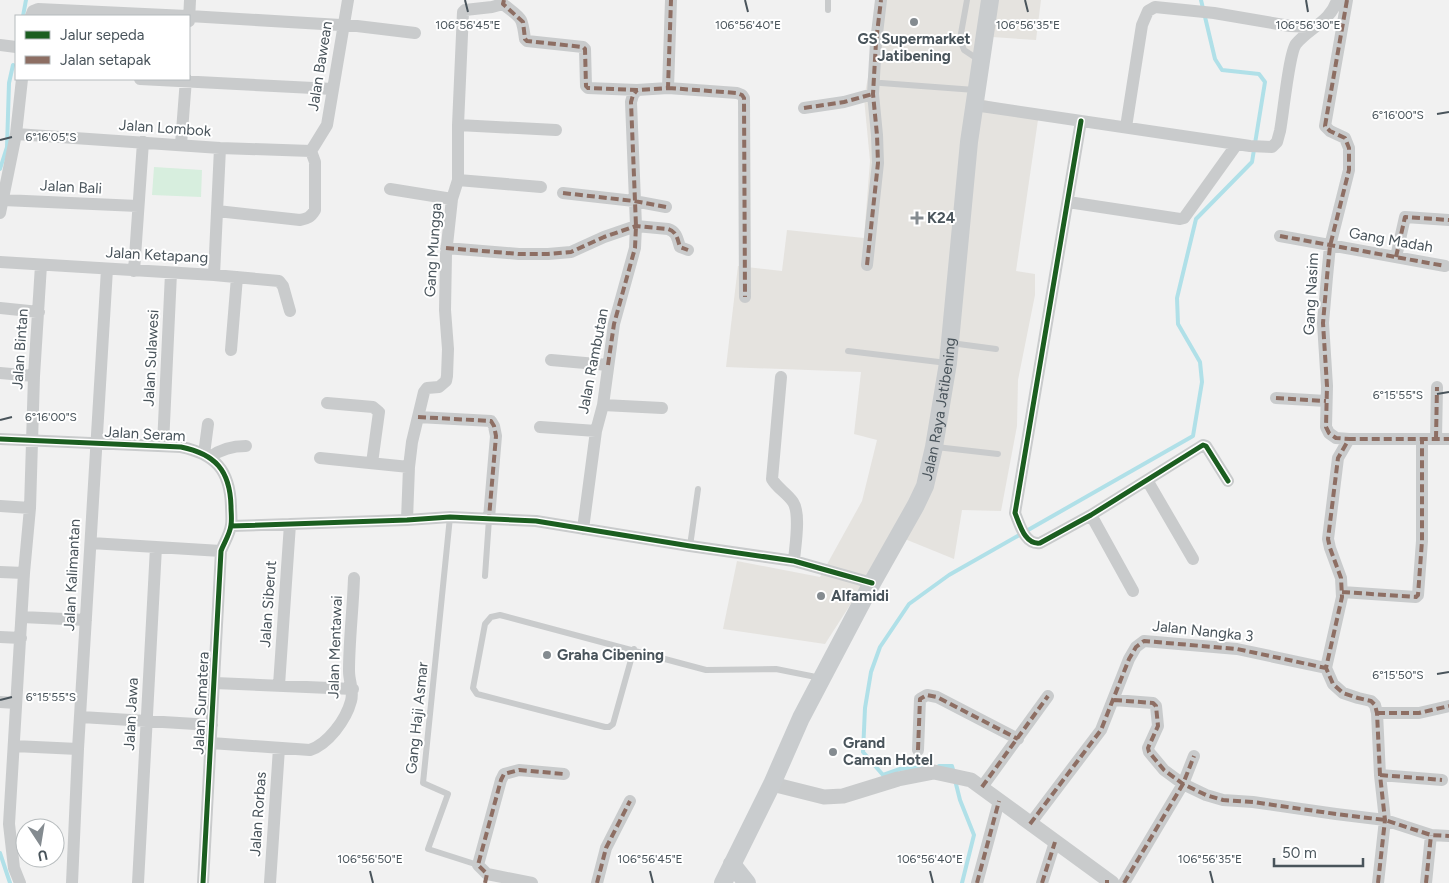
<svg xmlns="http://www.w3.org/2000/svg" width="1449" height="883" font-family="Figtree,sans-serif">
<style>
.commercial{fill:#e5e3df}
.green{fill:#d7eede}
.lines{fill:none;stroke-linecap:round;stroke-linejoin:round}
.stream{stroke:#b0e0e8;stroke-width:4}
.service{stroke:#c9cbcc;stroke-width:6}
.minor{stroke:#c9cbcc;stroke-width:12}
.tertiary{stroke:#c9cbcc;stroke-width:15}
.secondary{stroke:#c9ccce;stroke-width:18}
.quiet{stroke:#8d6e63;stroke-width:4;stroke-dasharray:8 4;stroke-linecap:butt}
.cycleway-casing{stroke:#fff;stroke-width:8}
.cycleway{stroke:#1b5e20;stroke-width:5}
.ticks{fill:none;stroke:#49545b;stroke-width:2}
.poi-dot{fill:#848b90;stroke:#fff;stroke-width:2}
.labels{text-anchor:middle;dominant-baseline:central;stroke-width:4;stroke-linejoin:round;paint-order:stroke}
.poi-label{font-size:15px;font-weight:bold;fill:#49545b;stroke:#fff;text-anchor:start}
.street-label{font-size:15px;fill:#49545b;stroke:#fff}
.ticks-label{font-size:12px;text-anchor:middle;fill:#49545b;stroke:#fff;stroke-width:4;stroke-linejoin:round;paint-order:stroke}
</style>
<rect width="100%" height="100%" fill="#f1f1f1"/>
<path class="commercial" d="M883,0H1041L1036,40L992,37L976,98L1039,113L1016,271L1035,274V295L1018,380L1017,426L1001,511L962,510L954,559L895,535L825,644L723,629L737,561L820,577L862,501L877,440L854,434L861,372L726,367L738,266L782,271L787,230L864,238L870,161L864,98Z"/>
<path class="green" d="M154,167L202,170L201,197L152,195Z"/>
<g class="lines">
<path class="stream" d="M23,16L26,0
M0,169L7,147L9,83L13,65
M939,766H952L954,773
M924,767L900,769L883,775L863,752L865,708L871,672L880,647L909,604L949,575L1193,436L1202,382L1200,362L1178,324L1177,298L1196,219L1252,162L1265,82L1259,74L1222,70L1215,59L1201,0
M955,780L960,800L974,835L962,883
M0,853L10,883"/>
<path class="service" d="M967,0L960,39L964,50L979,60
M828,10V0
M881,83L975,90
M951,343L996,349
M848,351L947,363
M936,447L998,454
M450,517L423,783L448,794L428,849L478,865
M690,546L698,489
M485,576L489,519
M634,649L613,724L609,727H605L477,694L473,688L485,624L491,617L500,615L706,670L776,669L821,678"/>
<path class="minor" d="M1347,0L1325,126L1330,131L1345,138L1349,148V170L1330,246L1327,277L1323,323L1327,386L1326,427L1329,433L1336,438L1349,439
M503,4C522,19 522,16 525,39L527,41L583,47L585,49L586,86L588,88L637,90L668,88L671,0
M31,16L33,11L38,9L187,16
M189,16L357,26L415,33
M189,21L190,0
M0,45L16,47
M140,79L333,89
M668,88L737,93L742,95L744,98L745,297
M974,105L1250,146L1272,147L1277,142L1280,131C1283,116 1289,53 1296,44C1309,28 1331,21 1337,0
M804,108L844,102L873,94
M1081,121L1015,513C1020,525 1025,545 1040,543L1091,515L1203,445L1206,446L1228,481
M458,125L556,130
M1126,127L1142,25L1148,11L1155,7L1214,13L1290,26L1313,27
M16,134L220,148L311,151
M181,144L186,79
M458,180L541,187
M390,189L452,199
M563,193L634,201L666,207
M3,200L138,206
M1068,202L1180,219L1184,218L1237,144
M217,211L300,220C307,219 311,217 315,210V162L311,151L327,125L348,0
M0,213L16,134L22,79
M1280,236L1445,266
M446,248L519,254H548L571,252L604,237L636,226L668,229C677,232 677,238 680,247L688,250
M1396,257L1405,217L1449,220
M0,262L214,275L279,281L283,286L290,311
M867,265L878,163L877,135L873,94L876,42L881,0
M134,271L143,142
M214,275L220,148
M0,308L39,312
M231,350L237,277
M551,360L608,365
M0,373L34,376
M781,377L772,479C777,488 787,493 793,502C801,514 795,546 794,561
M1276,398L1326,401
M327,403L373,407L379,412L372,463
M603,405L662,408
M418,417L491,421L494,426L496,436L489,518
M540,427L596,431
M0,439L181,447C215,454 230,470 231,506C231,512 232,519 231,525C230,534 224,543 221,551L203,883
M1436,439L1437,387
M163,445L171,273
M204,454L208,424
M210,457C221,449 232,446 246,446
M320,458L409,467
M1147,480L1193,559
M0,506L30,508
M1091,515L1133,591
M407,520L409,467L412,442L424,392L427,388L439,387L446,381L447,376L448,349L445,310L446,254L452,199L458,180V125L463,12L465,10L492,7L503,4
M231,526L407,520L450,517L536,521L690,546L794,561L872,583
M583,529L596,431L603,405L614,324L635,248L636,226L631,102L633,95L637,90
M91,543L221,551
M0,572L24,573
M1342,592L1416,597L1418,595L1422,541V439
M22,617L86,620
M0,637L21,638
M215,683L353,689
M279,685L290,524
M1114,700L1153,703L1156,706L1158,726L1148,748L1149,752L1164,770L1183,784L1206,795L1223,800L1253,802L1336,814L1385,820L1431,835L1449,836
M0,702L16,703
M1377,713H1419L1449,706
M81,717L212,725
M211,743L310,750C328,744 346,720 351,701C354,690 349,682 349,671C349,640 353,609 354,578
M14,746L78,749
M918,750L920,699L927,695L937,697L1018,739
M1380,775L1442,780
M982,787L1048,696
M1030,824L1101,730L1129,659L1136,647L1144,641L1237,649L1326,668
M487,874L478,865L501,780L504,774L519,770L564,774
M487,874L532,883
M20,883L14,868L9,824L24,573L30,508L34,376L41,265
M72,883L78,749L107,269
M138,883L156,547
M270,883L279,748
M597,883L606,848L630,801
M977,883L999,801
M1042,883L1055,842
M1124,883L1183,784L1194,756
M1378,883L1385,820L1380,775L1377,713L1375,705L1371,701L1358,698L1343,693L1333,684L1326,668L1342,597L1341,578L1330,548L1328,539L1338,458L1349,439H1449
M1426,883L1431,835"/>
<path class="tertiary" d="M772,784L824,797L843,796L898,779L934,772L971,780L1112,883"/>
<g class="secondary">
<path d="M732,864L747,883"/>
<path id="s1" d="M723,883L772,784L801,718L822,678L872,583L916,505L925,486L934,447L948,363L969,142L990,0"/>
</g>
<path class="quiet" d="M504,0L503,4L523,22L525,39L527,41L583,47L585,49L586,86L588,88L637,90L668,88L671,0
M1347,0L1325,126L1330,131L1345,138L1349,148V170L1330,246L1327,277L1323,323L1327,386L1326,427L1329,433L1336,438L1349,439
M668,88L737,93L742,95L744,98L745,297
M804,108L844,102L873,94
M563,193L634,201L666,207
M1280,236L1445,266
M446,248L519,254H548L571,252L604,237L636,226L668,229C677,232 677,238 680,247L688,250
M1396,257L1405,217L1449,220
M867,265L878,163L877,135L873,94L876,42L881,0
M608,365L614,324L635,248L636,226L631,102L633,95L637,90
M1276,398L1326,401
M418,417L491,421L494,426L496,436L489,518
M1436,439L1437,387
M1342,592L1416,597L1418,595L1422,541V439
M1114,700L1153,703L1156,706L1158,726L1148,748L1149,752L1164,770L1183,784L1206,795L1223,800L1253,802L1336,814L1385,820L1431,835L1449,836
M1377,713H1419L1449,706
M918,750L920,699L927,695L937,697L1018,739
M1380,775L1442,780
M982,787L1048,696
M1030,824L1101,730L1129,659L1136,647L1144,641L1237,649L1326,668
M485,883L487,874L478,865L501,780L504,774L519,770L564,774
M597,883L606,848L630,801
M977,883L999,801
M1042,883L1055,842
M1107,883V880
M1124,883L1183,784L1194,756
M1378,883L1385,820L1380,775L1377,713L1375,705L1371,701L1358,698L1343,693L1333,684L1326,668L1342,597L1341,578L1330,548L1328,539L1338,458L1349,439H1449
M1426,883L1431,835"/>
<defs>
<path id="cycleway" d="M1081,121L1015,513C1020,525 1025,545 1040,543L1091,515L1203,445L1206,446L1228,481
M0,439L181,447C215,454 230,470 231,506C231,512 232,519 231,525C230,534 224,543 221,551L203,883
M231,526L407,520L450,517L536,521L690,546L794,561L872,583"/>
</defs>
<use href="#cycleway" class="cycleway-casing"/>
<use href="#cycleway" class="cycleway"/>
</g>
<path class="ticks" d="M465,0L468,12M745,0L748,12M1025,0L1028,12M1306,0L1308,12M1437,114L1449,112M0,140L12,137M1437,394L1449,392M0,420L12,417M1437,674L1449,672M0,700L12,697M370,871L373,883M650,871L653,883M930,871L933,883M1210,871L1213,883"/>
<g class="poi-dot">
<circle cx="914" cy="22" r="5"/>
<path d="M914.5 210.5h5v5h5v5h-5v5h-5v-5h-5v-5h5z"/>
<circle cx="821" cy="596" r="5"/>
<circle cx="547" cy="655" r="5"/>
<circle cx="833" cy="752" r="5"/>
</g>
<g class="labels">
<g class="poi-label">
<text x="914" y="39" text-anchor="middle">GS Supermarket<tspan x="914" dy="17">Jatibening</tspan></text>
<text x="927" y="218">K24</text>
<text x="831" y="596">Alfamidi</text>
<text x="557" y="655">Graha Cibening</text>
<text x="843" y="743">Grand<tspan x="843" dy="17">Caman Hotel</tspan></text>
</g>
<g class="street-label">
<text transform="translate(320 66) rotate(-81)">Jalan Bawean</text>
<text transform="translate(165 128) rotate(4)">Jalan Lombok</text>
<text transform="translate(71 187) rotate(3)">Jalan Bali</text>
<text transform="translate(1391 240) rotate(10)">Gang Madah</text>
<text transform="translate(433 250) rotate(-86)">Gang Mungga</text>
<text transform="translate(157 255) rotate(3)">Jalan Ketapang</text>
<text transform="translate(1311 294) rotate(-87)">Gang Nasim</text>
<text transform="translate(20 349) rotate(-86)">Jalan Bintan</text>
<text transform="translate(151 358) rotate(-87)">Jalan Sulawesi</text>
<text transform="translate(593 361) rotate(-79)">Jalan Rambutan</text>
<text stroke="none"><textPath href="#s1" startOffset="524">Jalan Raya Jatibening</textPath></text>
<text transform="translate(145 434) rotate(3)">Jalan Seram</text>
<text transform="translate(72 575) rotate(-87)">Jalan Kalimantan</text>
<text transform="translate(268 604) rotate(-86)">Jalan Siberut</text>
<text transform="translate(1203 631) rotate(6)">Jalan Nangka 3</text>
<text transform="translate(335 647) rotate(-88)">Jalan Mentawai</text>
<text transform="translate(201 703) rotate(-87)">Jalan Sumatera</text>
<text transform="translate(131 714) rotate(-87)">Jalan Jawa</text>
<text transform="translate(417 718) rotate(-84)">Gang Haji Asmar</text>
<text transform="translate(258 814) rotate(-86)">Jalan Rorbas</text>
</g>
</g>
<g class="ticks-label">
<text x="468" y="29">106°56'45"E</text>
<text x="748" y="29">106°56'40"E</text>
<text x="1028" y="29">106°56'35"E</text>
<text x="1308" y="29">106°56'30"E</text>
<text x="1398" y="119">6°16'00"S</text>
<text x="51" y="141">6°16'05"S</text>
<text x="1398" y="399">6°15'55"S</text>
<text x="51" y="421">6°16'00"S</text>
<text x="1398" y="679">6°15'50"S</text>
<text x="51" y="701">6°15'55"S</text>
<text x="370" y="863">106°56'50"E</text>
<text x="650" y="863">106°56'45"E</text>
<text x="930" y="863">106°56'40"E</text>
<text x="1210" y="863">106°56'35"E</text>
</g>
<rect x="15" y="15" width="175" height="65" fill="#ffffff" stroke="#b6bbbd"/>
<rect x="25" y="31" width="25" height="8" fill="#1b5e20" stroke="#b6bbbd"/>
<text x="60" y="40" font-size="15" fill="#49545b">Jalur sepeda</text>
<rect x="25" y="56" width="25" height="8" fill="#8d6e63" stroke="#b6bbbd"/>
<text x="60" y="65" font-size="15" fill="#49545b">Jalan setapak</text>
<g transform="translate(40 843) rotate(168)"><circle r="24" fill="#ffffff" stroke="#b6bbbd"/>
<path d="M0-4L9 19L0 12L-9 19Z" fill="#848b90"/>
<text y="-8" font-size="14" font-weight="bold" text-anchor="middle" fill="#49545b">U</text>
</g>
<path d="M1274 858v8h89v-8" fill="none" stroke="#49545b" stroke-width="2.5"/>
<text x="1282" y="858" font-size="15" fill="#49545b" stroke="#ffffff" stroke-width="4" paint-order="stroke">50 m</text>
</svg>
